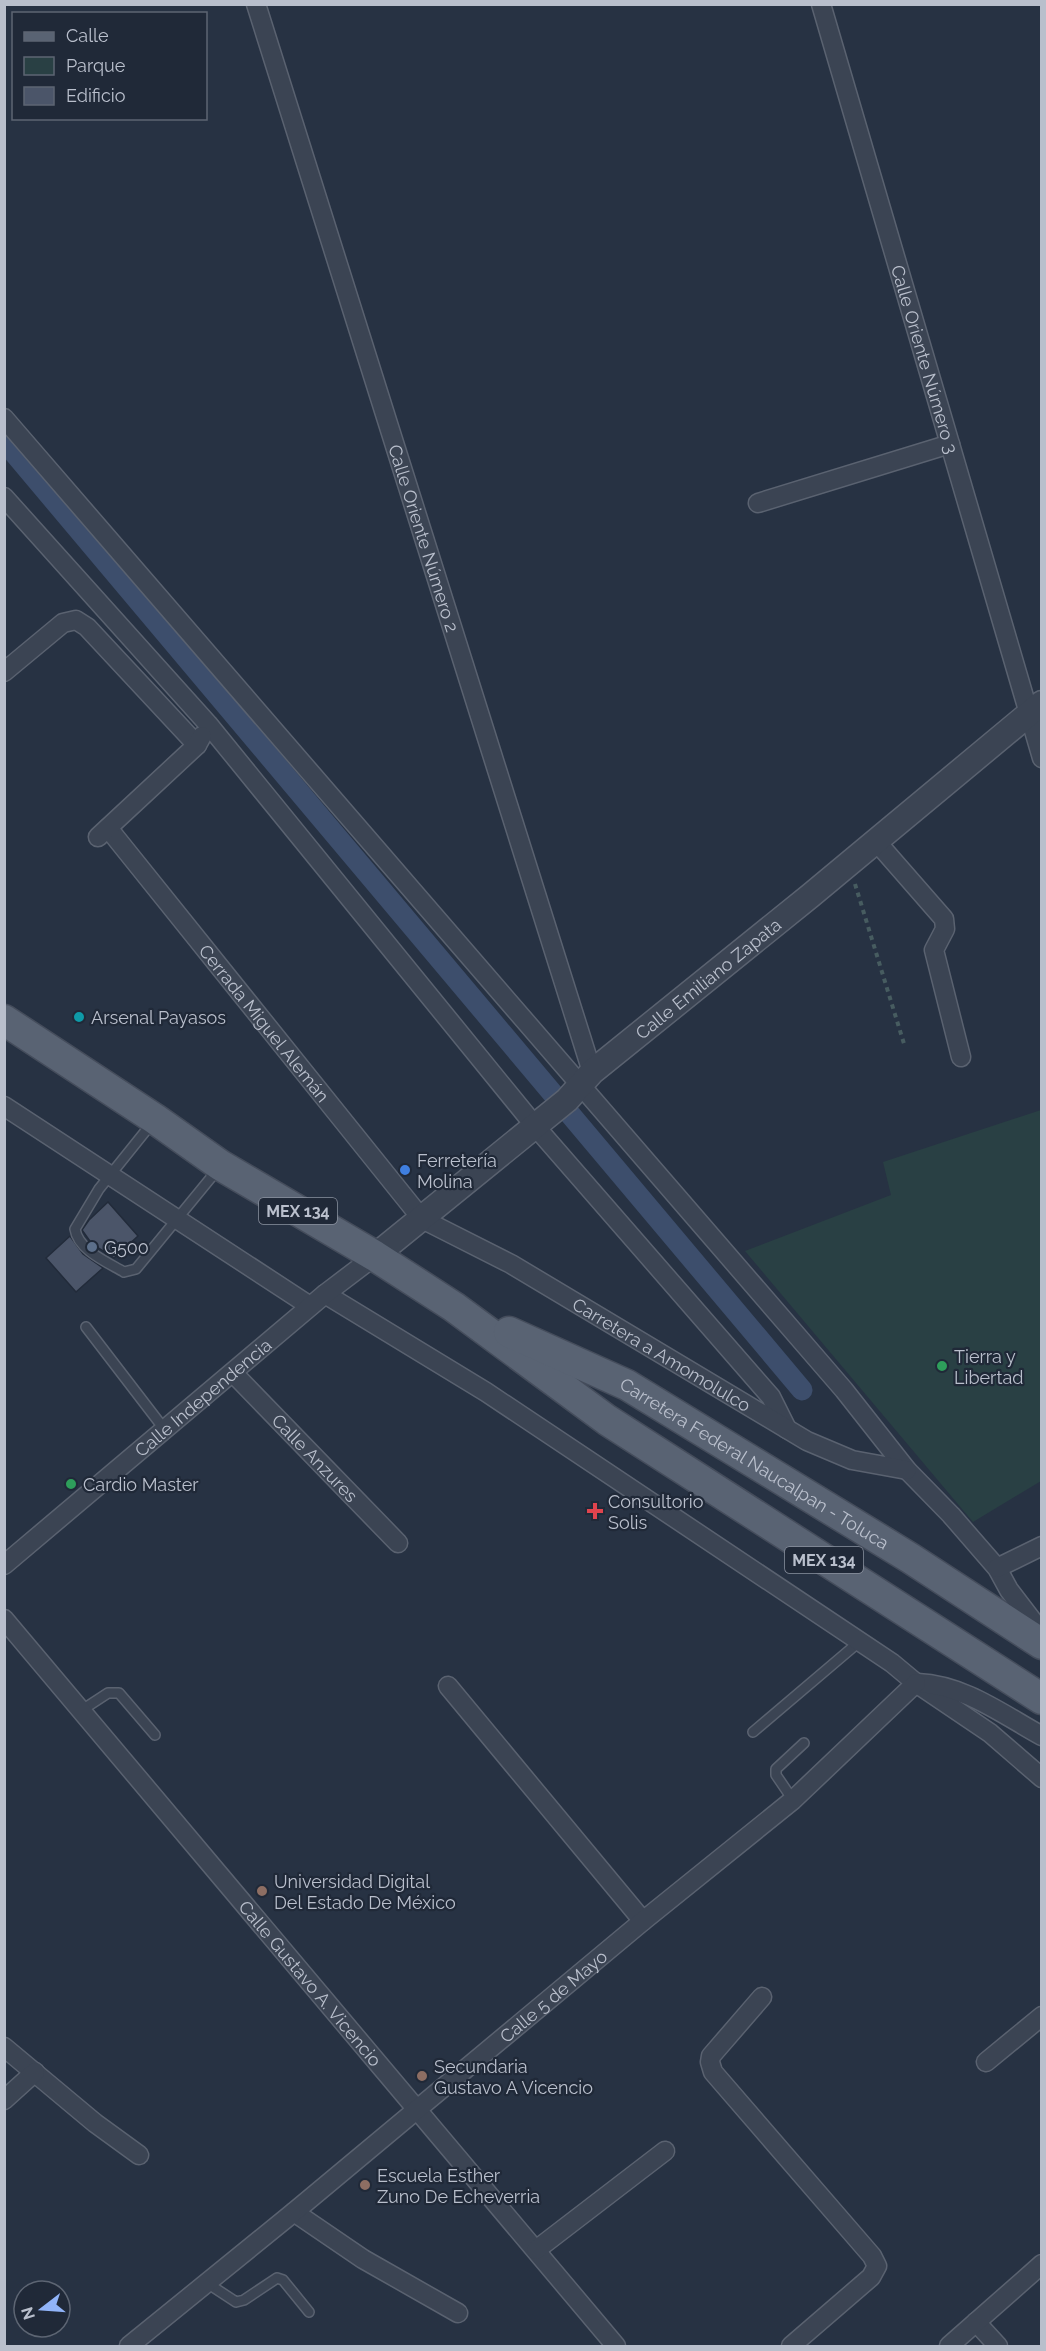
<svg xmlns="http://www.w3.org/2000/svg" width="1046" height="2351" font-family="Raleway,sans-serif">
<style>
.green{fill:#294044}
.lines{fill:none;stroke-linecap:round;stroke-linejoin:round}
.canal{stroke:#3d4e6c;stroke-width:21}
.building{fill:#4b5569;stroke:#222b3a;stroke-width:1.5}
.service-casing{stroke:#5a6270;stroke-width:12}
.minor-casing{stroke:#5a6270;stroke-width:21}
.tertiary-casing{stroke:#5a6270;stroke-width:27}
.primary-casing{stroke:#454d5c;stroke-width:33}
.path{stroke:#475c60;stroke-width:4;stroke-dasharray:4.5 4.5;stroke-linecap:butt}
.service{stroke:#3b4453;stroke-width:9}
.minor{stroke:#3b4453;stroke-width:18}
.tertiary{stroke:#3b4453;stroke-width:24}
.primary{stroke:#596373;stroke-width:30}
.culture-dot{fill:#0f9aa8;stroke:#202938;stroke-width:2}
.shop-dot{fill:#3f7fe0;stroke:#202938;stroke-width:2}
.service-dot{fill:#5c6f8a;stroke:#202938;stroke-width:2}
.leisure-dot{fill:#2e9e5b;stroke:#202938;stroke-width:2}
.health-dot{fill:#e0444e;stroke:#202938;stroke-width:2}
.education-dot{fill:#8d6e63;stroke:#202938;stroke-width:2}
.labels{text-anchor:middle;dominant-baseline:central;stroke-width:4.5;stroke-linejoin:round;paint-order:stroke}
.shield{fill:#202938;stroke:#8b92a0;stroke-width:1.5}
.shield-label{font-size:16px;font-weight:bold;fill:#b9bfcc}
.street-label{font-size:18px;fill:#b9bfcc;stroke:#202938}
.poi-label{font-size:18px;fill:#b9bfcc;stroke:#202938;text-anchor:start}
</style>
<rect width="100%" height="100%" fill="#273243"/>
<path class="green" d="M1041,1110V1481L973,1522L745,1251L891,1195L883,1162Z"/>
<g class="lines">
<path class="canal" d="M4,441L802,1390"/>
</g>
<path class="building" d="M108,1202L138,1236L114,1258L92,1244L82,1230L89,1220Z
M70,1236L83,1254L103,1268L76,1292L46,1258Z"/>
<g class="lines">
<defs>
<path id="service" d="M152,1123L99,1189L75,1229C78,1250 107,1262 124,1272L136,1269L218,1169
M86,1327L165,1430
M82,1710L108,1693H119L155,1735
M753,1732L859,1642
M793,1800L776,1775V1769L804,1743
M207,2283L236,2302L244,2300L277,2278L283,2280L309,2312"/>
<g id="minor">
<path id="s1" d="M256,4L592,1072"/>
<path id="s2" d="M821,4L1042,758"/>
<path d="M4,418L844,1390L907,1470L951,1515L997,1568L1009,1590L1042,1633"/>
<path d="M4,497L208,724L535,1126L771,1397L787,1429"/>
<path d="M758,503L950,444"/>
<path d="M4,672L63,623L76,620L87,627L197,745"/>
<path id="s3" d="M108,828L422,1219L511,1264L807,1441L852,1460L907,1470"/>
<path d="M98,837L197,745L202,736"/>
<path d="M875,840L944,919L945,929L934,950L961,1057"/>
<path d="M4,1106L310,1306"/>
<path d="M325,1294L486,1392L892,1663L916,1683L990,1733L1042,1778"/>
<path id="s4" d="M233,1373L398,1543"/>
<path id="s5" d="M4,1565L325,1294L375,1256"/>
<path d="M997,1568L1042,1546"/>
<path id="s6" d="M4,1619L616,2346"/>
<path d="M918,1683C964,1685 1002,1714 1042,1736"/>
<path d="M448,1686L643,1921"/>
<path d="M762,1997L711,2056L710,2062L713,2072L872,2256L877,2266L871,2277L791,2346"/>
<path d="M4,2047L95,2123L139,2155"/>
<path d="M986,2062L1042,2016"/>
<path d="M4,2100L35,2072"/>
<path d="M294,2212L363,2259L458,2313"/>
<path d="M536,2250L665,2151"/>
<path d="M976,2322L998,2346"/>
<path id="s7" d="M129,2346L294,2212L643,1921L793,1800L916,1683"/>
<path d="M949,2346L1042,2264"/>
</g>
<g id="tertiary">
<path id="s8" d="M375,1256L567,1100L592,1072L810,896L1042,703"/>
</g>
<g id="primary">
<path d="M4,1020L155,1119L220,1165L375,1256L454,1307L607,1420L1042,1699"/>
<path id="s9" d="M509,1332L627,1385L910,1558L1042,1644"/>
</g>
</defs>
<use href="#service" class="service-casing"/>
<use href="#minor" class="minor-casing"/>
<use href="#tertiary" class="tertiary-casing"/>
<use href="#primary" class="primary-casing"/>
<path class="path" d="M855,884L905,1047"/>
<use href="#service" class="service"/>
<use href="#minor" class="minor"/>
<use href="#tertiary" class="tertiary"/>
<use href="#primary" class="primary"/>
</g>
<circle class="culture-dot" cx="79" cy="1017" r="6"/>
<circle class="shop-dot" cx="405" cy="1170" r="6"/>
<circle class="service-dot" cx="92" cy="1247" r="6"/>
<g class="leisure-dot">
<circle cx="942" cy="1366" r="6"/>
<circle cx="71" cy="1484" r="6"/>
</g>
<path class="health-dot" d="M592 1502h6v6h6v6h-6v6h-6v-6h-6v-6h6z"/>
<g class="education-dot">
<circle cx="262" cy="1891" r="6"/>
<circle cx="422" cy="2076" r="6"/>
<circle cx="365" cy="2185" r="6"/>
</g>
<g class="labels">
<g class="shield">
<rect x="259" y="1198" width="78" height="26" rx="4.5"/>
<rect x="785" y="1547" width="78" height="26" rx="4.5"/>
</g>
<g class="shield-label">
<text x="298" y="1211">MEX 134</text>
<text x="824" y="1560">MEX 134</text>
</g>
<g class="street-label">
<text stroke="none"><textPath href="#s2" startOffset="370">Calle Oriente Número 3</textPath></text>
<text stroke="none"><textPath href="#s1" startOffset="560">Calle Oriente Número 2</textPath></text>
<text stroke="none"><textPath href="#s8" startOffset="434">Calle Emiliano Zapata</textPath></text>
<text stroke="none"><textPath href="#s3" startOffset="250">Cerrada Miguel Alemán</textPath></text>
<text stroke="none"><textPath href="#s3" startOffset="777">Carretera a Amomolulco</textPath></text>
<text stroke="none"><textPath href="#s5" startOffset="260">Calle Independencia</textPath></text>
<text stroke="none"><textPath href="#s4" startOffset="118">Calle Anzures</textPath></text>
<text stroke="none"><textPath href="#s9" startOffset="279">Carretera Federal Naucalpan - Toluca</textPath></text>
<text stroke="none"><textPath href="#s6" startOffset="476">Calle Gustavo A. Vicencio</textPath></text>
<text stroke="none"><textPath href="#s7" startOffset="550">Calle 5 de Mayo</textPath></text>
</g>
<g class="poi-label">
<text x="91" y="1017">Arsenal Payasos</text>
<text x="417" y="1160">Ferretería<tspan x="417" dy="21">Molina</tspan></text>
<text x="104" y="1247">G500</text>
<text x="954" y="1356">Tierra y<tspan x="954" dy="21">Libertad</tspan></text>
<text x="83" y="1484">Cardio Master</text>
<text x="608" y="1501">Consultorio<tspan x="608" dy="21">Solis</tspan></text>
<text x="274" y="1881">Universidad Digital<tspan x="274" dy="21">Del Estado De México</tspan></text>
<text x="434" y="2066">Secundaria<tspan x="434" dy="21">Gustavo A Vicencio</tspan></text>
<text x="377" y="2175">Escuela Esther<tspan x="377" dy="21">Zuno De Echeverria</tspan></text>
</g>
</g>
<rect width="1046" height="2351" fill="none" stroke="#b9bfcc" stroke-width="12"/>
<rect x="12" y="12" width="195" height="108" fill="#202938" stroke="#5d6573" stroke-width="1.5"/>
<rect x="24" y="32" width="30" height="9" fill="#596373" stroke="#5d6573" stroke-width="1.5"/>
<text x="66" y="42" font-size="18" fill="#b9bfcc">Calle</text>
<rect x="24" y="57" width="30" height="18" fill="#294044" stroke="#5d6573" stroke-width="1.5"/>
<text x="66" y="72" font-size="18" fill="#b9bfcc">Parque</text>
<rect x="24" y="87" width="30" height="18" fill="#4b5569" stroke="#5d6573" stroke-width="1.5"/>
<text x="66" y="102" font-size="18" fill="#b9bfcc">Edificio</text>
<g transform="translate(42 2309) rotate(253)"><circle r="28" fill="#202938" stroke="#5d6573" stroke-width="1.5"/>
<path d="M0-4.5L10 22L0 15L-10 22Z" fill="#91b4f9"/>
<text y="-9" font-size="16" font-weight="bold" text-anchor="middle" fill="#b9bfcc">N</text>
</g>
</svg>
